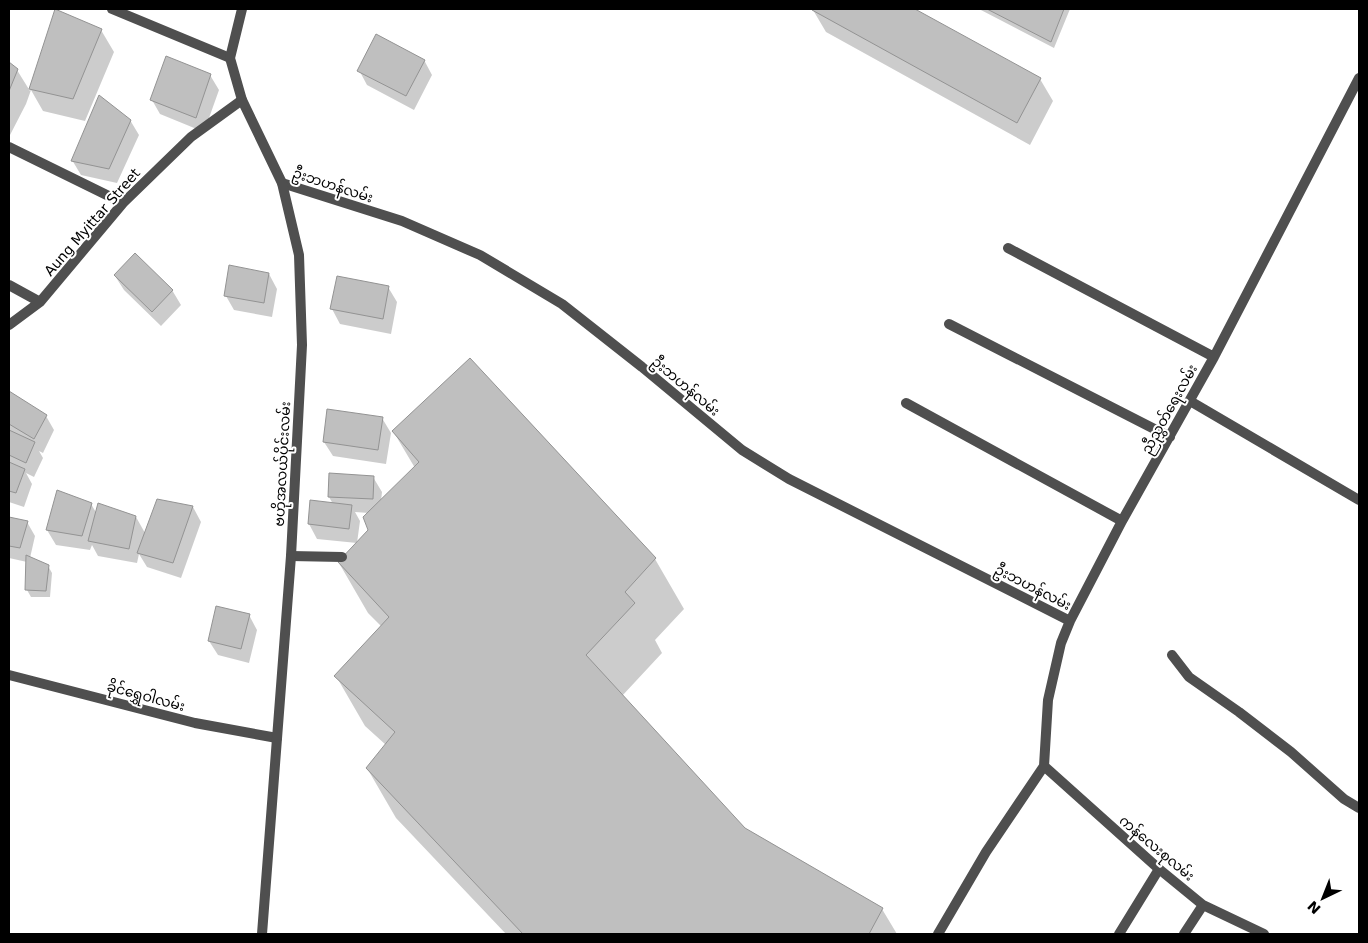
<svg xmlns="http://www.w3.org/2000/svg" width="1368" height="943" font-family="'DejaVu Sans','Noto Sans Myanmar',sans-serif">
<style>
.shadow{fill:#0003}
.building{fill:#bfbfbf;stroke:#939393}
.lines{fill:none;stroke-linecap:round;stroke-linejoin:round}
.service{stroke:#4f4f4f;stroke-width:10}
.minor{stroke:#4f4f4f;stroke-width:10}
.tertiary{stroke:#4f4f4f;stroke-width:10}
.labels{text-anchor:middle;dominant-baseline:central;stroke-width:4;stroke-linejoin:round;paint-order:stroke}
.street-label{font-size:14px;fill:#000;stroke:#fff}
</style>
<rect width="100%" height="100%" fill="#fff"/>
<path class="shadow" d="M814,9H913L1040,79L1053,101L1030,145L826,32L813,10Z
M979,9H1070L1054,48Z
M56,11L101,30L114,52L85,121L43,111L31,90L26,104L9,137V63L17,70L30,91Z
M424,60L432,75L414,110L367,85L359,70Z
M210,75L219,90L204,132L160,114L152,100Z
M130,120L139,135L117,183L81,175L72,160Z
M269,274L277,289L272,317L234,310L226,296Z
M115,276L172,290L181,305L161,326L124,290Z
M388,287L397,302L391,334L340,324L332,309Z
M9,392L46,416L54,430L43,453L39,451L43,458L34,477L26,473L32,484L24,507L9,502Z
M382,418L391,433L386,464L333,456L324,442Z
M393,431L655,559L684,609L655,640L662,653L622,696L744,829L882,909L897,934H506L396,818L367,768L386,745L365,726L336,676L382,627L368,613L339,563L370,530L369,513L355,512L360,521L357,543L317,539L309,524L333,504L329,497L373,477L382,492L381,501L415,468Z
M57,492L91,504L97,514L136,517L145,533L193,507L201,522L181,578L147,567L139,554L137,563L98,556L92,545L90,550L56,545L47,530Z
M9,519L27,522L35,536L30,558L48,566L52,573L50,597H31L27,590V562L9,558Z
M249,615L257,630L249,663L218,655L209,641Z"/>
<path class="building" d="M55,9L102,29L73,99L29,89Z
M813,9H915L1041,78L1017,123L812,10Z
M987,9H1064L1051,42Z
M376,34L425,60L406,96L357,71Z
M166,56L211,74L196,118L150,100Z
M9,62L18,69L9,91Z
M99,95L131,120L109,169L71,161Z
M135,253L173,290L152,312L114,275Z
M229,265L269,273L264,303L224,296Z
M337,276L389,286L383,319L330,309Z
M470,358L656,558L625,592L635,603L586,655L745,828L883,908L869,934H523L366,768L395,732L334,676L389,617L338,562L368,530L363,517L419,462L392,431Z
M9,391L47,415L34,439L9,424Z
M327,409L383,417L378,450L323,442Z
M9,430L35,442L26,463L9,455Z
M9,462L25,469L16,493L9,491Z
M329,473L374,476L373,499L328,497Z
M57,490L92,503L82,536L46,530Z
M157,499L193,506L173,563L137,553Z
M310,500L352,505L349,529L308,524Z
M98,503L136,516L129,549L88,541Z
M9,517L28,521L20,548L9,546Z
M26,555L49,565L46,591L25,590Z
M216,606L250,614L241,649L208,641Z"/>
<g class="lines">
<path class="service" d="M291,556L342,557
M1119,934L1159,869"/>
<path class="minor" d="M112,9L230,58
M9,147L123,203
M282,183L402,221L480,255L562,304L642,367L742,450L789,479L1070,621
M1008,248L1214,357
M9,285L40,302
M949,324L1170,437
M9,325L40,302L123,203L191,137L242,100
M1190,401L1359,500
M906,403L1122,521
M1172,655L1189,677L1239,712L1291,752L1344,799L1359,808
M9,675L195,723L277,738
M1044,766L1048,700L1061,643L1070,621L1122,521L1214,357L1359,78
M1044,766L1159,869L1203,905L1264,934
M938,934L986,852L1044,766
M1184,934L1203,905"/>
<path class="tertiary" d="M242,9L230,58L242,100L282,183L299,255L302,345L291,556L262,934"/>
</g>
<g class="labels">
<g class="street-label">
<text transform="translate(333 185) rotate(18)">ဦးဘဟန်လမ်း</text>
<text transform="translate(92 222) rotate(-49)">Aung Myittar Street</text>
<text transform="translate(686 386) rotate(40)">ဦးဘဟန်လမ်း</text>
<text transform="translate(1169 409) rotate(-61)">ညီညွှတ်ရေးလမ်း</text>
<text transform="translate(282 464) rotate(-87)">ဗဟိုအလယ်ပိုင်းလမ်း</text>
<text transform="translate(1033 587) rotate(27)">ဦးဘဟန်လမ်း</text>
<text transform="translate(146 696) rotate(15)">ခိုင်ရွှေဝါလမ်း</text>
<text transform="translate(1157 848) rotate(40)">ကန်လေးစုလမ်း</text>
</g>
</g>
<rect width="1368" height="943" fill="none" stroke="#000000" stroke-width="20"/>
<g transform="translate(1323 898) rotate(223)" stroke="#ffffff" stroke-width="4" paint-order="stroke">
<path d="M0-4L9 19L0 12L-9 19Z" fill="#000000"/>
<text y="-8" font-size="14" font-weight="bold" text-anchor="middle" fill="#000000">N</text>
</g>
</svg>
